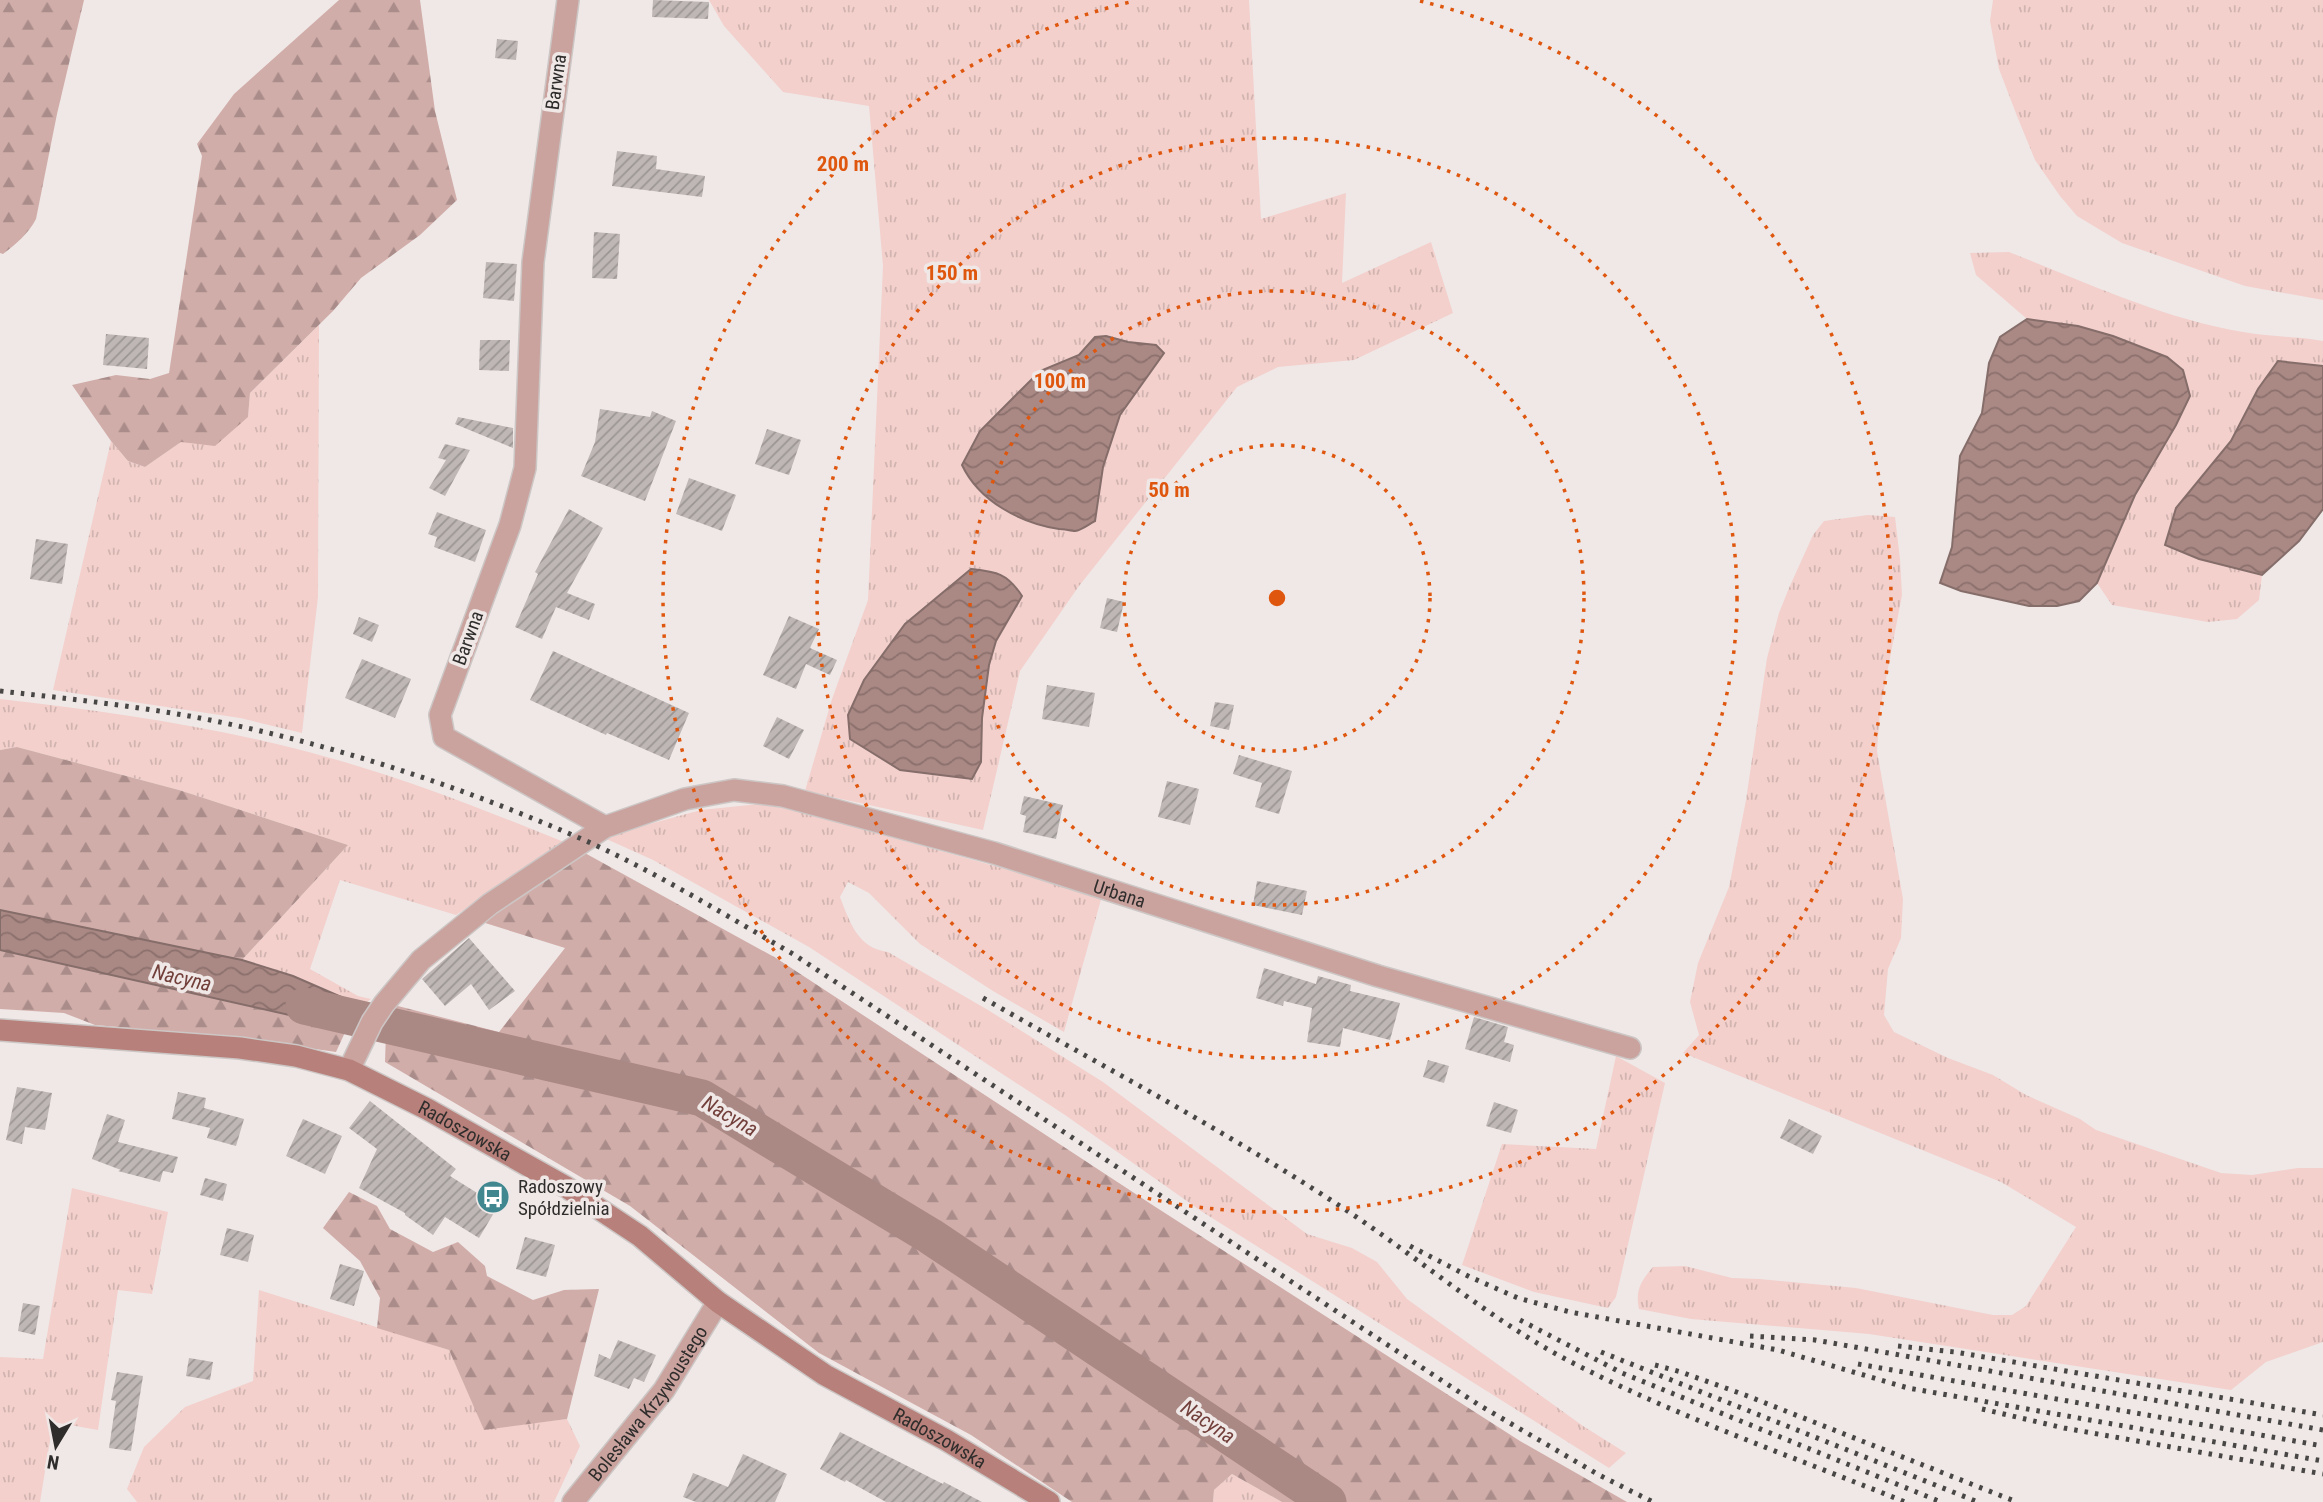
<svg xmlns="http://www.w3.org/2000/svg" width="2323" height="1502" font-family="'Roboto Condensed',sans-serif">
<style>
.grass{fill:url(#grass-tufts)}
.forest{fill:url(#forest-firs)}
.water{fill:url(#water-waves);stroke:#856d6a;stroke-width:2}
.lines{fill:none;stroke-linecap:round;stroke-linejoin:round}
.river{stroke:#aa8884;stroke-width:37}
.building{fill:url(#building-hatch)}
.street-casing{stroke:#ccc6c5;stroke-width:24}
.secondary-casing{stroke:#ccc6c5;stroke-width:24}
.street{stroke:#caa39f;stroke-width:21}
.secondary{stroke:#b7807a;stroke-width:21}
.rail{stroke:#494746;stroke-width:5;stroke-dasharray:3.5 7;stroke-linecap:butt}
.ring{fill:none;stroke:#df570e;stroke-width:3.5;stroke-dasharray:3.5 7}
.labels{text-anchor:middle;dominant-baseline:central;stroke-width:7;stroke-linejoin:round;paint-order:stroke}
.street-label{font-size:19px;fill:#2f2d2c;stroke:#efe8e7}
.poi-label{font-size:19px;fill:#2f2d2c;stroke:#efe8e7;text-anchor:start}
.water-label{font-size:21px;font-style:italic;fill:#723f3a;stroke:#efe8e7}
.centre{fill:#df570e;stroke:#efe8e7;stroke-width:3.5}
.ring-label{font-size:21px;text-anchor:middle;font-weight:bold;fill:#df570e;stroke:#efe8e7;stroke-width:7;stroke-linejoin:round;paint-order:stroke}
</style>
<defs>
<pattern id="grass-tufts" width="24" height="20" patternUnits="userSpaceOnUse" patternTransform="scale(1.75)"><rect width="24" height="20" fill="#f3d0cc"/><path d="M3 7l-1-3M5 7V3M7 7l1-3M15 17l-1-3M17 17v-4M19 17l1-3" fill="none" stroke="#d1b3af"/></pattern>
<pattern id="forest-firs" width="22" height="20" patternUnits="userSpaceOnUse" patternTransform="scale(1.75)"><rect width="22" height="20" fill="#d1ada9"/><path d="M5 1l3.5 6h-7zM16 11l3.5 6h-7z" fill="#aa8d8a"/></pattern>
<pattern id="water-waves" width="16" height="10" patternUnits="userSpaceOnUse" patternTransform="scale(1.75)"><rect width="16" height="10" fill="#aa8884"/><path d="M0 5q4-4 8 0t8 0" fill="none" stroke="#8b706c"/></pattern>
<pattern id="building-hatch" width="6" height="6" patternUnits="userSpaceOnUse" patternTransform="scale(1.75)"><rect width="6" height="6" fill="#beb7b6"/><path d="M-1 1l2-2M0 6l6-6M5 7l2-2" fill="none" stroke="#9b9594"/></pattern>
</defs>
<rect width="100%" height="100%" fill="#efe8e7"/>
<path class="grass" d="M709,0H1249L1261,219L1346,193L1342,283L1431,242L1453,313L1354,360L1278,367L1237,387L1079,586L1020,671L983,830L805,791L832,699L868,600L883,266L869,106L783,92L724,26Z
M1993,0H2323V300L2245,286L2122,243L2077,216L2060,196L2035,160L2017,116L1999,69L1990,21Z
M2009,252C2085,282 2161,318 2243,332C2269,337 2296,336 2323,341V509L2299,541L2262,575L2259,600L2237,619L2208,622L2112,605L2097,583L2135,495L2176,425L2189,396L2183,370L2167,357L2113,336L2078,326L2027,319L1976,275L1970,253Z
M319,325L318,597L302,733L240,718L53,690L111,441L128,461L145,467L181,442L248,417L250,393Z
M1868,515L1895,517L1900,559L1902,595L1880,710L1877,751L1903,899L1901,938L1888,969L1884,1015L1894,1032L1948,1058L1993,1075L2026,1095L2080,1119L2096,1130L2221,1173L2252,1175L2298,1168H2323V1342L2266,1362L2231,1390L1869,1334L1691,1319L1639,1309C1635,1290 1641,1281 1653,1267L1685,1266L1732,1278L1760,1279L1856,1288L1993,1315H2012L2026,1306L2076,1227L2001,1182L1683,1053L1699,1035L1690,1002L1698,963L1729,887L1746,800L1767,658L1779,613L1789,588L1813,535L1824,521Z
M0,699C98,710 197,724 293,748C386,771 475,806 564,842L456,915L340,880L310,969L358,996L371,999L362,1006L293,976L242,960L348,845L179,790L17,747L0,750Z
M759,804L794,810L1102,896L1064,1032L993,991L920,944L869,893L848,882L840,897C850,923 858,948 888,952L988,1010L1103,1082L1307,1234L1352,1248L1377,1262L1407,1299L1583,1426L1626,1453L1609,1468L1201,1211L1065,1115L809,947L653,860L602,837L701,810Z
M1616,1056L1665,1083L1616,1297L1608,1308L1534,1292L1462,1265L1502,1144L1596,1149Z
M72,1188L168,1212L152,1294L118,1290L98,1430L53,1422L40,1502H0V1357L43,1359Z
M259,1290L449,1350L484,1429L567,1419L580,1446L554,1502H137L127,1489L144,1447L185,1407L253,1381Z
M1232,1474L1282,1502H1213L1214,1490Z"/>
<path class="forest" d="M0,0H84L57,114L36,219C28,234 16,244 3,254L0,253Z
M339,0H420L435,111L457,200L420,235L361,278L333,311L250,393L248,417L215,446L181,442L145,467L128,461L111,441L72,385L116,375L150,379L169,373L202,156L197,144L234,94Z
M17,747L179,790L348,845L242,960L0,910V750Z
M583,852L776,958L1154,1206L1520,1441L1627,1502H1342L930,1228L705,1093L392,1022L394,1005L499,1032L565,948L482,922Z
M0,950L347,1028L336,1052L238,1038L95,1025L64,1013L0,1009Z
M386,1032L698,1105L925,1240L1312,1502H1282L1232,1474L1214,1490L1213,1502H1072L971,1435L819,1353L630,1206L385,1062Z
M349,1192L377,1206L390,1229L433,1252L458,1242L485,1266L487,1276L533,1300L564,1290L599,1289L567,1419L484,1430L449,1350L377,1328L380,1298L360,1261L323,1228Z"/>
<path class="water" d="M2027,319L2078,326L2113,336L2167,357L2183,370L2190,396L2176,425L2135,495L2097,583L2079,601L2057,606H2029L1961,591L1940,583L1952,547L1960,456L1982,413L1989,363L2000,337Z
M1106,336L1128,342L1156,345L1164,353L1120,415L1103,467L1095,521C1089,524 1082,530 1075,531C1071,531 1064,529 1059,529C1020,523 979,501 962,465L980,431L1040,371L1079,355L1095,337Z
M2278,361L2323,366V509L2299,541L2262,575L2199,559L2165,545L2176,508L2231,441L2258,389Z
M971,569C997,572 1007,573 1022,596L996,641L989,665L982,718L981,762L972,779L900,770L850,739L848,715L864,680L905,624Z
M0,910L242,960L293,976L362,1006L347,1028L0,950Z"/>
<g class="lines">
<path class="river" d="M304,1006L702,1098L930,1236L1328,1502"/>
</g>
<path class="building" d="M653,0L709,2L708,19L652,17Z
M497,39L518,41L516,60L495,58Z
M617,151L657,156L656,169L705,176L702,197L612,186Z
M594,232L620,234L617,279L592,278Z
M486,262L517,264L514,301L483,298Z
M106,334L149,338L147,369L103,365Z
M480,340H510L509,371L479,370Z
M600,409L650,417L652,411L676,421L645,501L581,476L595,442Z
M458,417L513,428V448L455,424Z
M767,429L801,440L789,475L755,464Z
M445,444L470,450L445,496L429,488L446,460L438,458Z
M689,478L736,495L722,531L676,514Z
M569,509L603,528L567,593L595,604L589,620L556,607L542,639L515,627L538,574L535,572Z
M437,512L486,530L475,562L434,547L437,537L428,534Z
M36,539L68,544L62,584L30,579Z
M1107,598L1124,602L1117,632L1100,628Z
M789,616L819,629L810,648L837,660L830,675L806,664L796,689L763,675Z
M359,617L379,625L372,642L353,634Z
M553,651L689,713L669,760L607,733L606,735L530,700Z
M362,659L411,679L395,718L345,698Z
M1047,685L1095,693L1089,727L1042,719Z
M1215,702L1234,705L1229,730L1210,726Z
M777,717L804,730L789,759L763,746Z
M1239,755L1292,771L1279,814L1255,807L1262,783L1233,774Z
M1167,781L1199,789L1190,825L1158,817Z
M1024,796L1063,805L1056,839L1023,832L1026,816L1020,814Z
M1257,881L1307,891L1302,915L1253,905Z
M469,938L515,991L489,1010L471,984L445,1006L422,979Z
M1264,968L1316,984L1318,976L1351,985L1350,991L1400,1003L1390,1040L1343,1028L1340,1047L1307,1042L1312,1008L1284,1001L1283,1006L1256,998Z
M1474,1017L1508,1027L1504,1042L1514,1045L1510,1062L1465,1049Z
M1428,1060L1449,1066L1444,1083L1423,1077Z
M17,1087L52,1093L45,1130L25,1127L22,1144L6,1140Z
M178,1092L206,1098L204,1108L244,1119L236,1146L207,1138L210,1128L172,1119Z
M370,1101L456,1169L450,1176L498,1206L479,1238L445,1217L433,1235L405,1215V1213L359,1188L377,1149L349,1128Z
M1494,1102L1518,1110L1511,1133L1486,1126Z
M107,1114L125,1120L118,1142L178,1157L173,1173L163,1171L160,1182L118,1171L121,1170L92,1159Z
M303,1119L342,1136L325,1174L286,1156Z
M1789,1119L1822,1136L1813,1154L1780,1138Z
M205,1178L227,1184L223,1201L200,1195Z
M227,1228L254,1235L248,1262L220,1255Z
M525,1237L555,1245L546,1277L516,1269Z
M340,1264L364,1271L354,1306L330,1299Z
M23,1303L40,1306L35,1335L18,1331Z
M618,1340L656,1355L644,1382L634,1378L629,1389L594,1376L599,1354L610,1359Z
M189,1358L213,1362L210,1380L186,1376Z
M117,1372L143,1376L131,1451L109,1448L116,1401L111,1400Z
M840,1432L943,1484L944,1482L982,1502H886L846,1480L845,1482L820,1469Z
M743,1454L787,1474L775,1502H696L683,1497L693,1473L728,1487Z"/>
<g class="lines">
<defs>
<g id="street">
<path d="M568,0L533,262L525,468L510,525L440,715L444,737L605,827"/>
<path id="s1" d="M349,1070L372,1022L384,1004L421,960L490,904L605,827L685,799L734,790L783,796L994,853L1378,976L1630,1048"/>
<path id="s2" d="M573,1502L664,1390L718,1302"/>
</g>
<g id="secondary">
<path id="s3" d="M0,1030L240,1048L296,1056L349,1070L427,1109L566,1187L640,1236L718,1302L825,1375L946,1440L1049,1502"/>
</g>
</defs>
<use href="#street" class="street-casing"/>
<use href="#secondary" class="secondary-casing"/>
<use href="#street" class="street"/>
<use href="#secondary" class="secondary"/>
<path class="rail" d="M0,691C63,698 127,705 189,716C324,741 458,785 584,840C656,872 725,915 793,954L1479,1405L1599,1475L1653,1502
M983,998C1106,1068 1231,1134 1349,1212C1424,1262 1493,1322 1573,1363C1680,1418 1794,1457 1905,1502
M1410,1246L1470,1277L1518,1298L1570,1312L1778,1350L1908,1388L2323,1461
M1520,1320L1622,1373L1941,1502
M1750,1336L1815,1340L2323,1430
M1898,1346L1955,1352L2323,1415
M1601,1352L1978,1502
M1858,1364L2323,1446
M1655,1365L1681,1372L1745,1395L2017,1502
M1982,1409L2064,1428L2323,1474"/>
</g>
<g class="ring">
<circle cx="1277" cy="598" r="153"/>
<circle cx="1277" cy="598" r="307"/>
<circle cx="1277" cy="598" r="460"/>
<path d="M1420 1A614 614 0 1 1 1134 1"/>
</g>
<defs>
<symbol id="bus-disc" viewBox="-11 -11 22 22"><circle r="9.5" fill="#408790" stroke="#efe8e7"/><path d="M-5-6H5V4H4V6H2V4H-2V6H-4V4H-5ZM-3.5-4V0h7V-4ZM-3.5 1.2v1.5H-2V1.2ZM2 1.2v1.5H3.5V1.2Z" fill="#fff"/></symbol>
</defs>
<g fill-rule="evenodd">
<use href="#bus-disc" x="474" y="1178" width="38" height="38"/>
</g>
<g class="labels">
<g class="street-label">
<text transform="translate(556 82) rotate(-82)">Barwna</text>
<text transform="translate(468 638) rotate(-70)">Barwna</text>
<text stroke="none"><textPath href="#s1" startOffset="894">Urbana</textPath></text>
<text stroke="none"><textPath href="#s3" startOffset="483">Radoszowska</textPath></text>
<text stroke="none"><textPath href="#s2" startOffset="124">Bolesława Krzywoustego</textPath></text>
<text stroke="none"><textPath href="#s3" startOffset="1050">Radoszowska</textPath></text>
</g>
<g class="poi-label">
<text x="518" y="1186">Radoszowy<tspan x="518" dy="22">Spółdzielnia</tspan></text>
</g>
<g class="water-label">
<text transform="translate(182 978) rotate(13)">Nacyna</text>
<text transform="translate(730 1116) rotate(30)">Nacyna</text>
<text transform="translate(1208 1422) rotate(34)">Nacyna</text>
</g>
</g>
<circle cx="1277" cy="598" r="10" class="centre"/>
<g class="ring-label">
<text x="843" y="171">200 m</text>
<text x="952" y="280">150 m</text>
<text x="1060" y="388">100 m</text>
<text x="1169" y="497">50 m</text>
</g>
<g transform="translate(56 1446) rotate(190)" stroke="#efe8e7" stroke-width="5" paint-order="stroke">
<path d="M0-5L12 26L0 18L-12 26Z" fill="#2f2d2c"/>
<text y="-10" font-size="19" font-weight="bold" text-anchor="middle" fill="#2f2d2c">N</text>
</g>
</svg>
